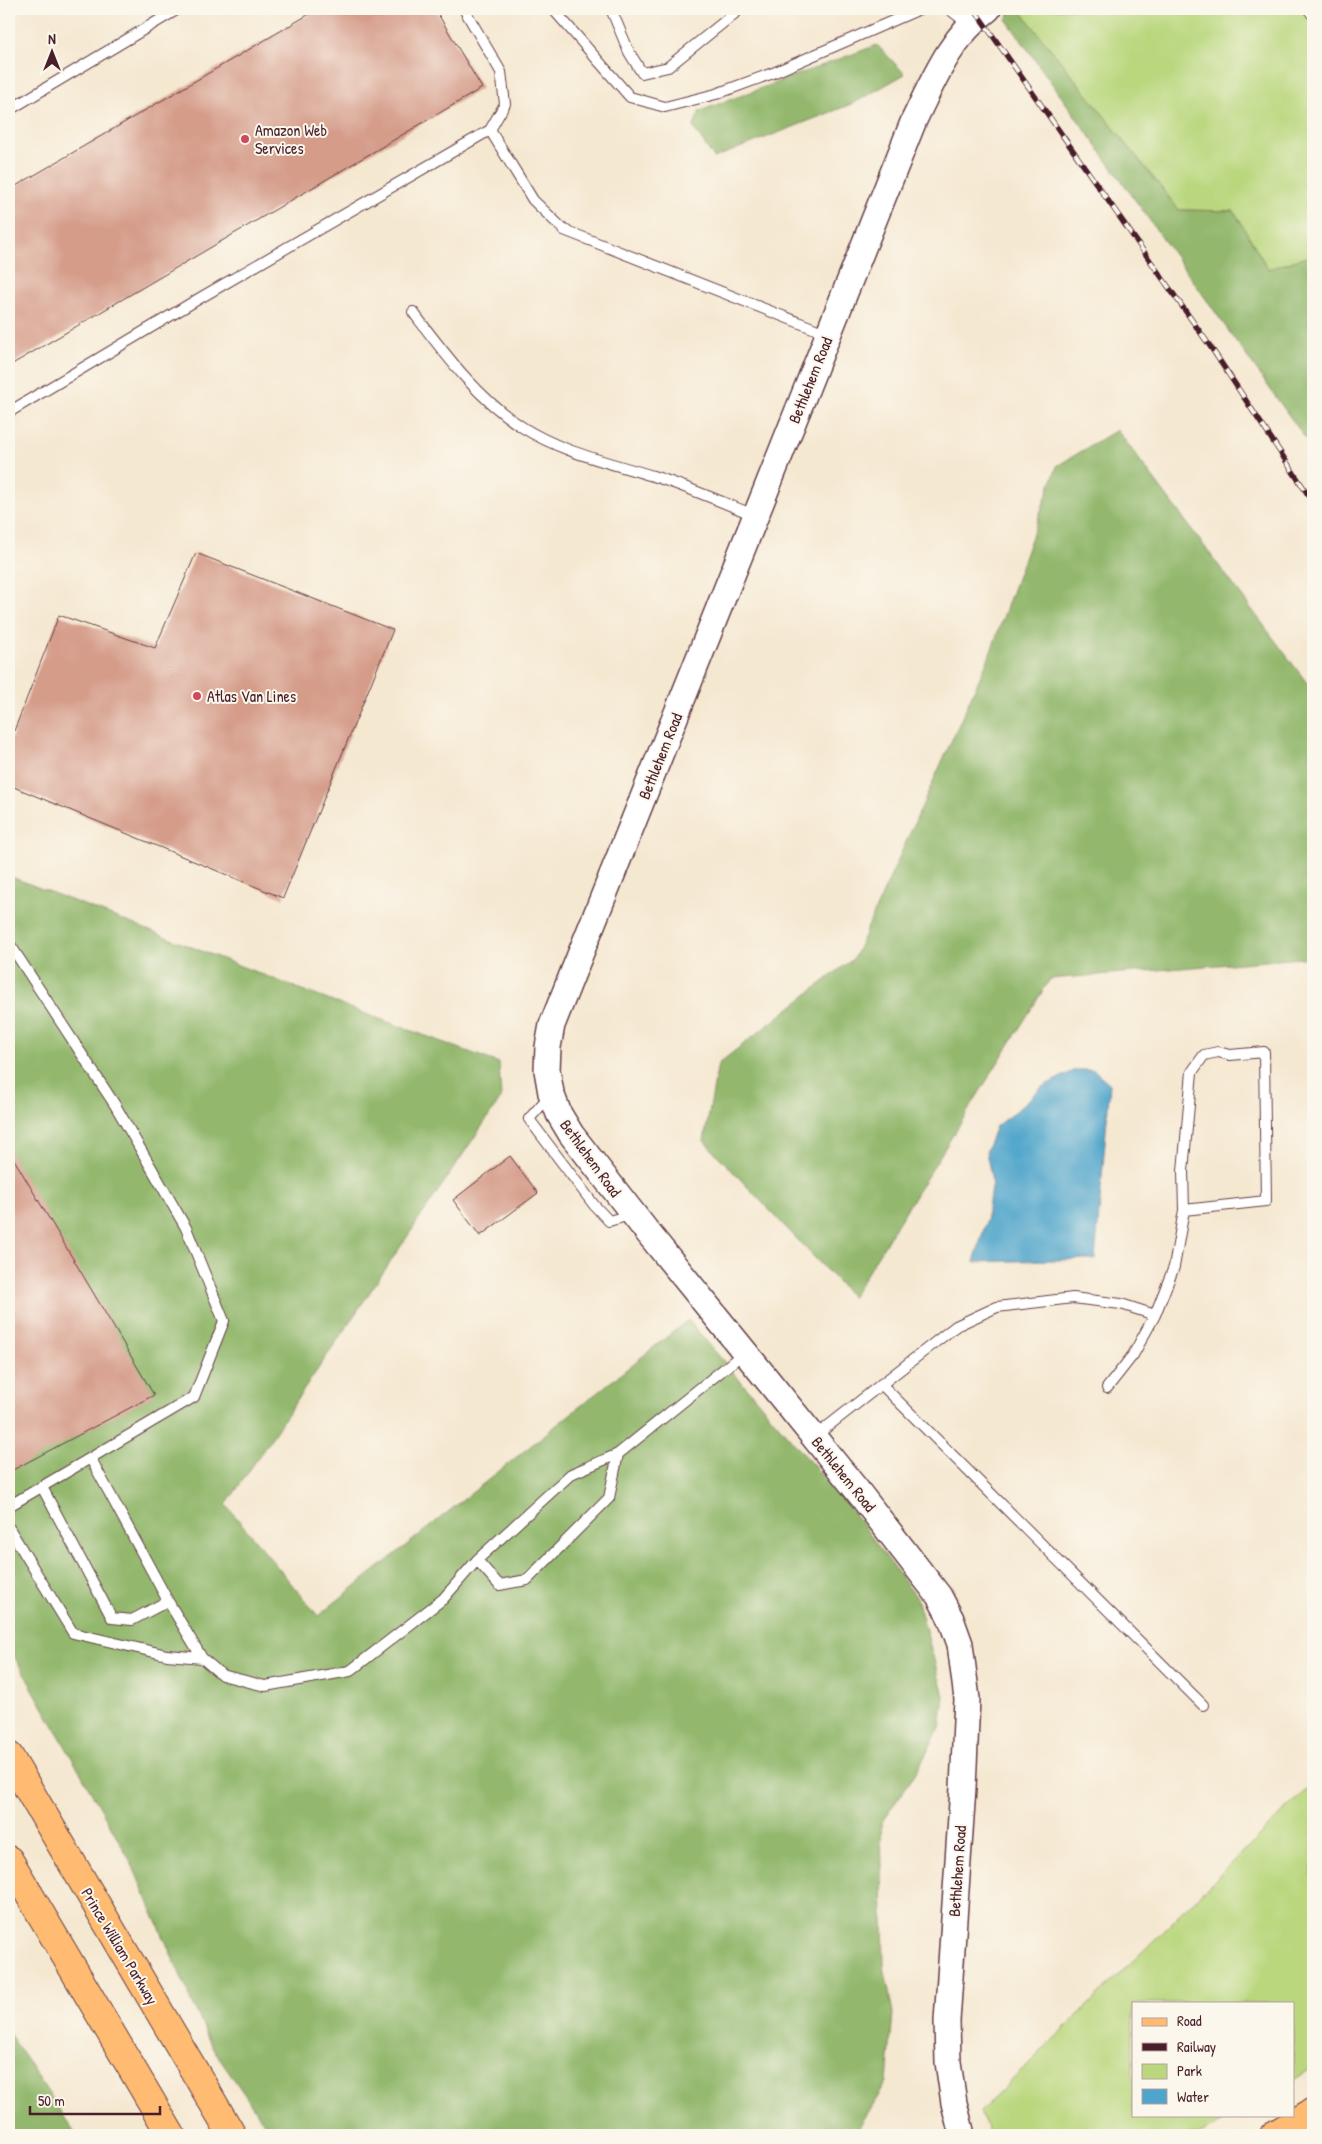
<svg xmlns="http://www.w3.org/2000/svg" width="1322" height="2144" font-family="'Patrick Hand',sans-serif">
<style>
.green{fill:#bad77e;stroke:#827b54}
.forest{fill:#93b86d;stroke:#6e6c4c}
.water{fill:#4fa5cb;stroke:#4c627b}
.building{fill:#d59c8a}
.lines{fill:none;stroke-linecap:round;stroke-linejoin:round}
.service-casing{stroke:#643d44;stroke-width:12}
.tertiary-casing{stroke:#643d44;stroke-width:28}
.primary-casing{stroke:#643d44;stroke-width:30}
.motorway-casing{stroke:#643d44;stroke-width:30}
.service{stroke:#fff;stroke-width:10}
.tertiary{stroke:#fff;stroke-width:25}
.primary{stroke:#febb71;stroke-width:28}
.motorway{stroke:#febb71;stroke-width:28}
.rail-casing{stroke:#4a1f2b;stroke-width:5.5}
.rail{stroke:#fbf7ec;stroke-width:4;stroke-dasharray:11;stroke-linecap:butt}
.poi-dot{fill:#d1495b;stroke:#fbf7ec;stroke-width:2}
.labels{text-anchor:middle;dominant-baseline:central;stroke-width:4;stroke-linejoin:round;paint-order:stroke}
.poi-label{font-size:16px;fill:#4a1f2b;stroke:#fbf7ec;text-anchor:start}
.street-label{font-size:16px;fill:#4a1f2b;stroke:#fbf7ec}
</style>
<rect width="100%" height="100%" fill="#fbf7ec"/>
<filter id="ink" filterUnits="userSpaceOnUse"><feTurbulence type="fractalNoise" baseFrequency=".02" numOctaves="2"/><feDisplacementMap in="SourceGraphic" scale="10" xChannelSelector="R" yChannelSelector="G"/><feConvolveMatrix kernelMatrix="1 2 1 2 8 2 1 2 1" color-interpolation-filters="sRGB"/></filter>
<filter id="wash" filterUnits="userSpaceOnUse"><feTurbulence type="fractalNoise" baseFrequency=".0096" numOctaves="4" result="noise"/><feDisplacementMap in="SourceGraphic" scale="20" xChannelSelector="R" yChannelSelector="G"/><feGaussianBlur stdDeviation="1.12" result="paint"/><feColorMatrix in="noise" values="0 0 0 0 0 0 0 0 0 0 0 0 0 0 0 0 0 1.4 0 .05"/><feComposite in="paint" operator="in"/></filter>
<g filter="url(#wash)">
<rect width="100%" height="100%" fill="#f5e8d1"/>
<path class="green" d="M1019,9H1313V255L1268,269L1234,211L1179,210Z
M1313,1783V2068L1293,2080V2003H1133V2115H1233L1199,2135H989L980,2112Z"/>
<path class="forest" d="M1012,9H1019L1179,210L1234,211L1268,269L1313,255V449L1006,19Z
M877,45L905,74L854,103L714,158L693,127L700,111Z
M1117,430L1313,691V957L1050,979L852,1297L704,1141L718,1064L854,958L989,657L1057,466Z
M9,876L320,997L499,1063L501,1098L226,1505L318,1616L688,1320L849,1507L917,1598L944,1696L940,1727L916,1773L881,1823L884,1966L893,2013L887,2082L854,2135H272L211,2045L130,1860L9,1647Z
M9,2033L76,2135H9Z"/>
<path class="water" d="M1075,1070H1094L1110,1084L1095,1259L974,1262L986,1222L992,1181L986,1152L996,1126L1016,1111L1042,1087Z"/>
<g id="blocks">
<path class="building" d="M318,9H435L482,88L9,366V190Z
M196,553L393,630L283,898L9,785V744L59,615L155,648Z
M9,1151L154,1395L9,1472Z
M510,1156L538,1193L480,1236L453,1200Z"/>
</g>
</g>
<g filter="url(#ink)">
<use href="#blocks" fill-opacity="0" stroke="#643d44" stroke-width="1"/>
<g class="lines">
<defs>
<path id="service" d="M464,9L501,72L505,104L490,130L533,200L564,230L828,334
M553,9L630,97L665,107L716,94L773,73L920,9
M611,9L629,52L642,73L668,67L740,9
M949,9L970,25
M1308,9L1313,15
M9,110L178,9
M413,312C445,354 477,398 522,427C563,453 608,462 653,476C688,487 722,502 756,516
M9,412L200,298L490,130
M9,943L115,1105L186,1228L224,1321L194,1397L9,1506
M551,1094L529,1119L594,1205L609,1221L633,1214
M881,1384L1203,1705
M1107,1388L1133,1355L1155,1315L1174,1267L1184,1210L1183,1171L1192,1072L1204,1055L1218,1052L1230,1055L1264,1052L1266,1201L1184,1210
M814,1437L956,1326L997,1307L1073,1298L1121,1304L1155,1315
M42,1487L112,1618L132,1620L168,1601L91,1459
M9,1528L73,1633L167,1655L202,1658L222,1675L265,1686L350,1671L443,1599L477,1560L571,1474L618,1454L745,1352
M477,1560L499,1585L527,1580L609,1498L618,1454
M168,1601L202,1658"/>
<path id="tertiary" d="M962,2135L954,2103L948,2062L947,2021L963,1788L967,1699L960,1644L951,1619L939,1596L856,1489L645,1229L571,1134L559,1114L551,1093L547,1070L548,1047L552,1025L914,120C934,79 951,37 988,9"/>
<path id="primary" d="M1274,2135L1313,2112"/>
<path id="motorway" d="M9,1756L232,2135
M9,1860L171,2135"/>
</defs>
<use href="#service" class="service-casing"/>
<use href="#tertiary" class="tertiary-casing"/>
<use href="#primary" class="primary-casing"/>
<use href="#motorway" class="motorway-casing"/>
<use href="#service" class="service"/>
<use href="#tertiary" class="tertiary"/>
<use href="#primary" class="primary"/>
<use href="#motorway" class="motorway"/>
<defs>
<path id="rail" d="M974,9L1212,349L1313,502"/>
</defs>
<use href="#rail" class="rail-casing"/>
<use href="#rail" class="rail"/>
</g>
</g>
<g class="poi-dot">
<circle cx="245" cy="139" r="5"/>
<circle cx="197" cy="696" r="5"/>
</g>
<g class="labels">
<g class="poi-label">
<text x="255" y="130">Amazon Web<tspan x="255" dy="18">Services</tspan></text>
<text x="207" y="696">Atlas Van Lines</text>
</g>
<g class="street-label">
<text transform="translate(810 380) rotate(-68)">Bethlehem Road</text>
<text transform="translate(660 756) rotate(-68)">Bethlehem Road</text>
<text transform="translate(591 1158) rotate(54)">Bethlehem Road</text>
<text transform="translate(844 1474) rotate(51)">Bethlehem Road</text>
<text transform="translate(957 1871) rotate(-86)">Bethlehem Road</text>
<text transform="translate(120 1946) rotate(59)">Prince William Parkway</text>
</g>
</g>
<rect width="1322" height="2144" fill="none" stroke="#fbf7ec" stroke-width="30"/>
<rect x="1132" y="2002" width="162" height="115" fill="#fbf7ec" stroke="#b4a19f"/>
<rect x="1142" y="2018" width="25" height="8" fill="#febb71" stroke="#b4a19f"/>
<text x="1177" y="2026" font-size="15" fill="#4a1f2b">Road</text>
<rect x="1142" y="2043" width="25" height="8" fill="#4a1f2b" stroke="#b4a19f"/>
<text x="1177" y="2052" font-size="15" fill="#4a1f2b">Railway</text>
<rect x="1142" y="2064" width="25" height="15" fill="#bad77e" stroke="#b4a19f"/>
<text x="1177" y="2076" font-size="15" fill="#4a1f2b">Park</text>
<rect x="1142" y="2089" width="25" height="15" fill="#4fa5cb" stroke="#b4a19f"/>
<text x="1177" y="2102" font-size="15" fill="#4a1f2b">Water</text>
<g transform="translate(52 52)" stroke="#fbf7ec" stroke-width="4" paint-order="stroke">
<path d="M0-4L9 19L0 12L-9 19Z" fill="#4a1f2b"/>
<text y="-8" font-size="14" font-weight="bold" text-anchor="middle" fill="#4a1f2b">N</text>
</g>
<path d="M30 2106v8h130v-8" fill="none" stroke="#4a1f2b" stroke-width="2.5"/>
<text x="38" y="2106" font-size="15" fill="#4a1f2b" stroke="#fbf7ec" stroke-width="4" paint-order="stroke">50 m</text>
</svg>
